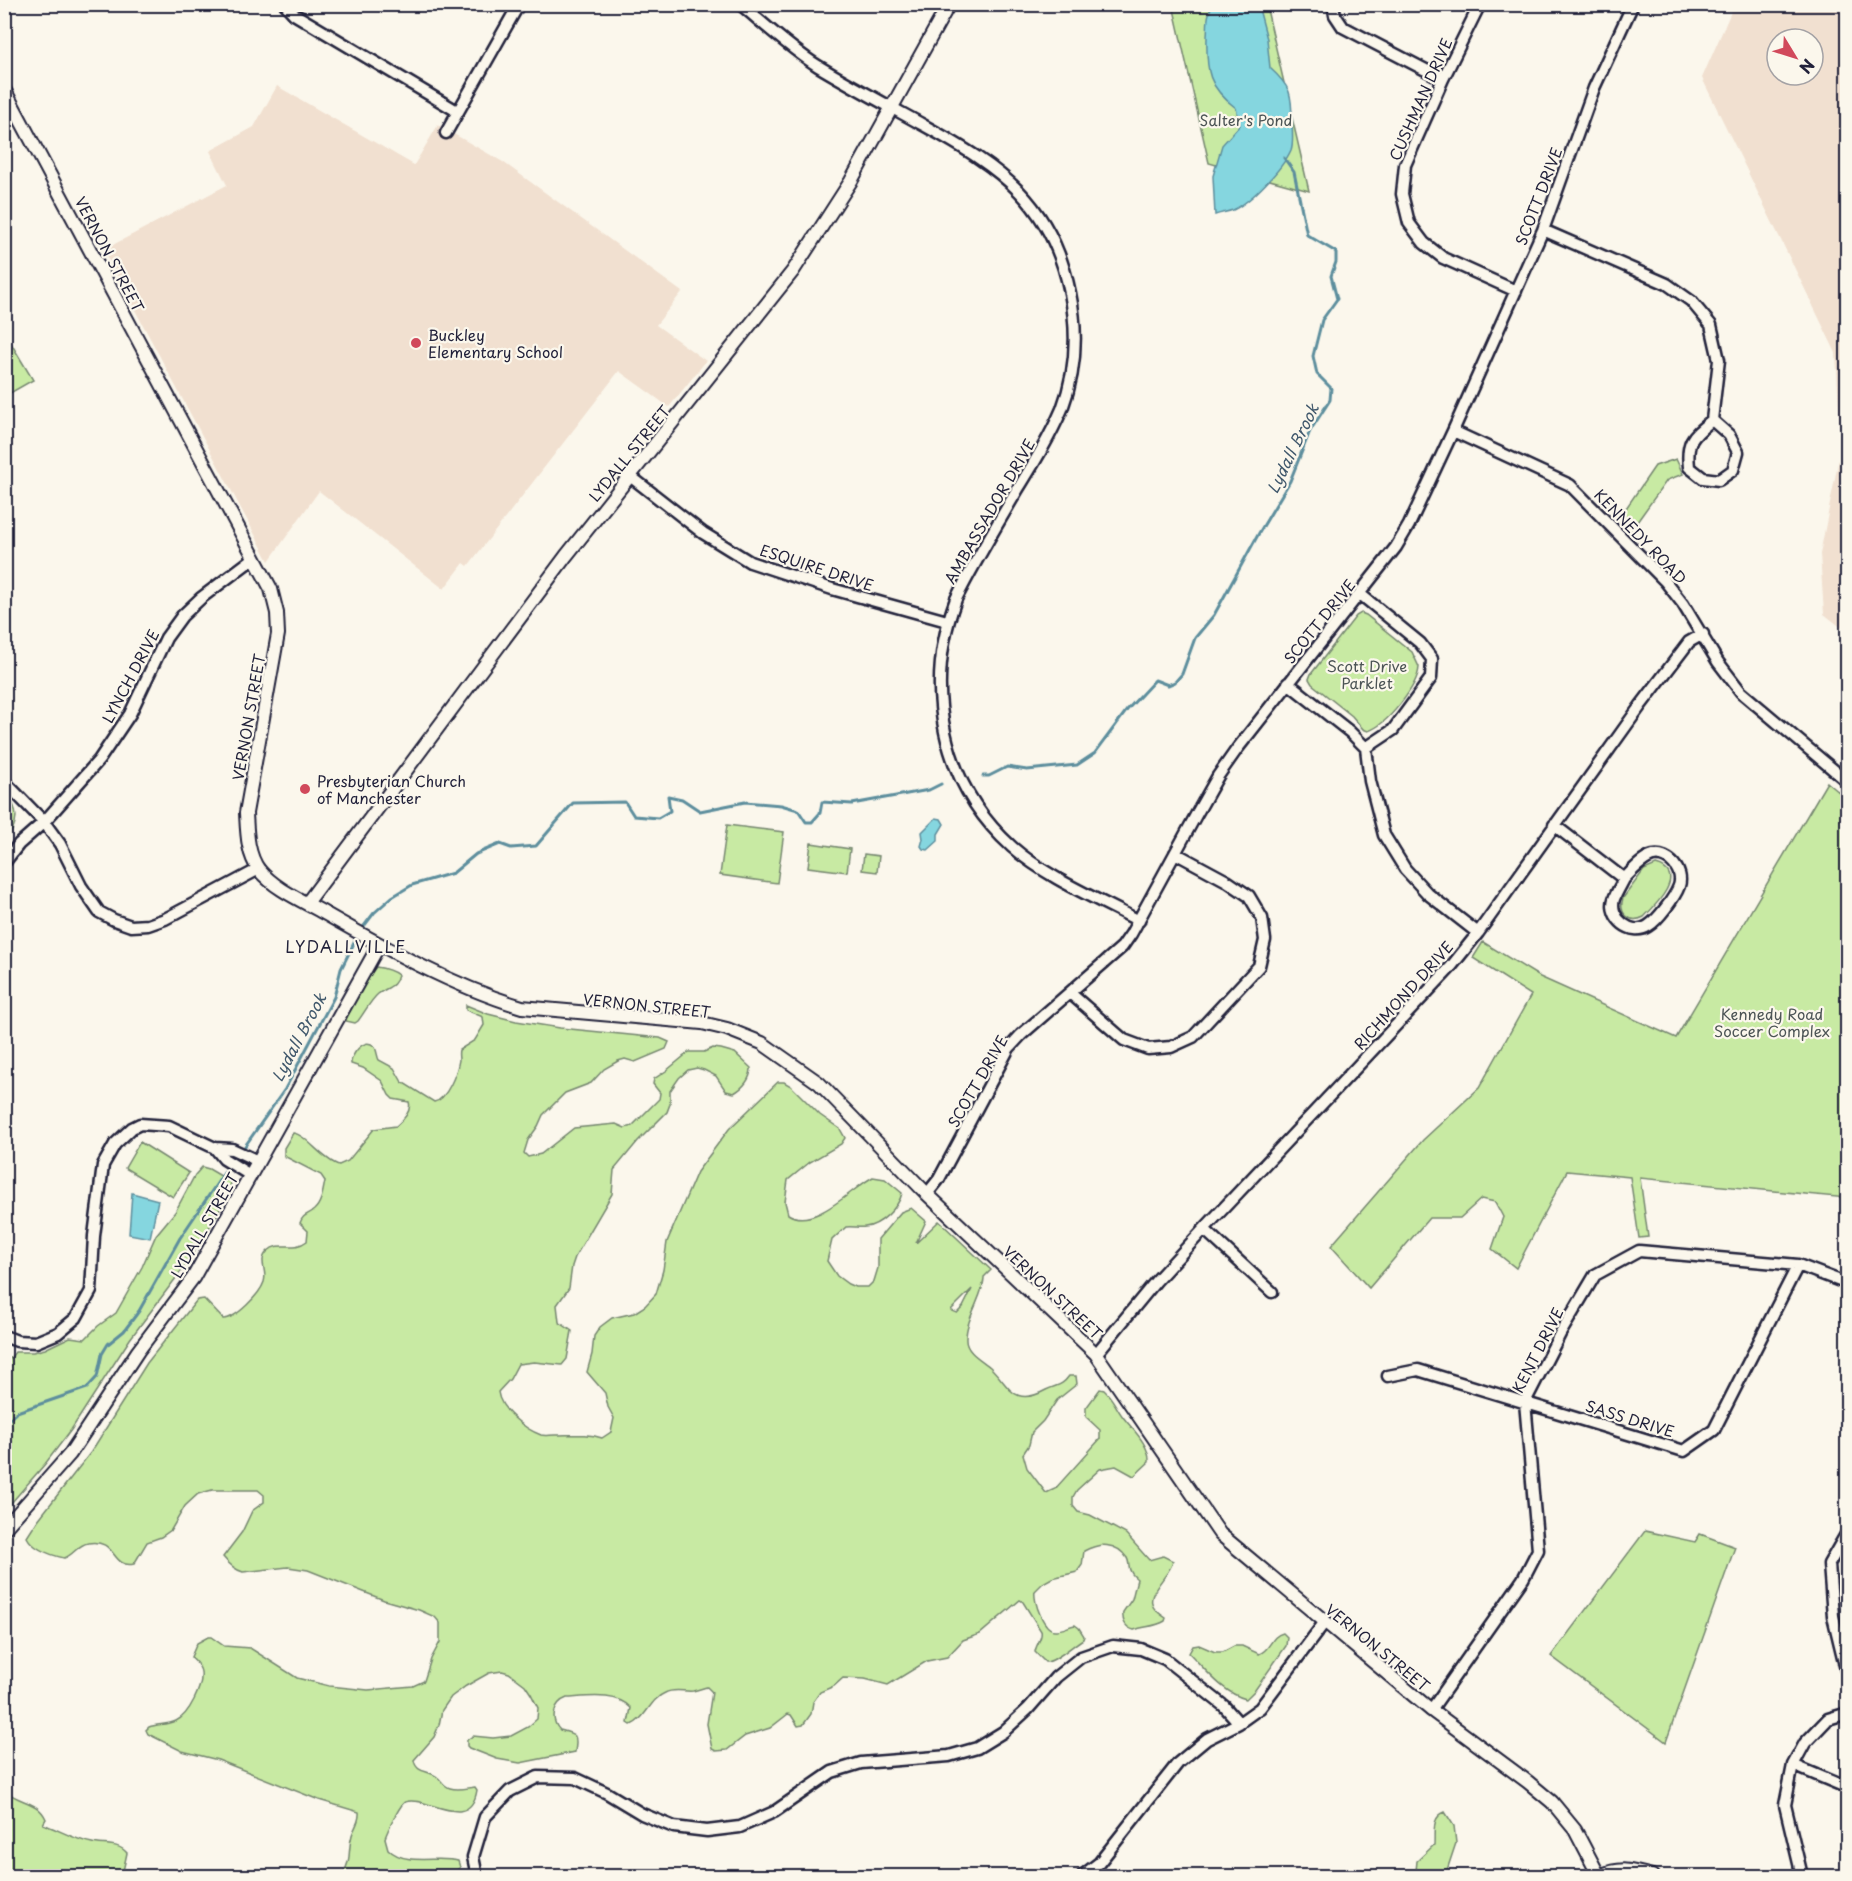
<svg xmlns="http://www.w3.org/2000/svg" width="1852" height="1881" font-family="'Playpen Sans',sans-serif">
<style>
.built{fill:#f1e0d0;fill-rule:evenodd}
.green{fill:#c8eaa3;stroke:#75866f;stroke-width:1.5;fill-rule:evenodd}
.water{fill:#85d6df;stroke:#5d8e9d;stroke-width:1.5}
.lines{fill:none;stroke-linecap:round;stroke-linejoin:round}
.stream{stroke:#5d8e9d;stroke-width:3}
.minor-casing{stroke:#22223b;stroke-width:15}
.tertiary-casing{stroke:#22223b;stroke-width:16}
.minor{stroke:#fbf7ec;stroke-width:10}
.tertiary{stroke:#fbf7ec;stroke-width:12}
.poi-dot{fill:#d1495b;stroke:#fbf7ec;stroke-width:2}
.labels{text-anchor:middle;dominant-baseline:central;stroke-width:4.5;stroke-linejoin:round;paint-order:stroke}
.street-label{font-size:15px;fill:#22223b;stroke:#fbf7ec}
.park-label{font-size:15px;fill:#4c5455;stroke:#fbf7ec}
.poi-label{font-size:15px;fill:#22223b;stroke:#fbf7ec;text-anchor:start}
.water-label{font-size:16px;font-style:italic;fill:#40586c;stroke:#fbf7ec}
.neighbourhood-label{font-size:16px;letter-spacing:1.5px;fill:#22223b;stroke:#fbf7ec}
</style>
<rect width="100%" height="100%" fill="#fbf7ec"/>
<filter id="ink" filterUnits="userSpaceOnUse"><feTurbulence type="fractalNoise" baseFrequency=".0167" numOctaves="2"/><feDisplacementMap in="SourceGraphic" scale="12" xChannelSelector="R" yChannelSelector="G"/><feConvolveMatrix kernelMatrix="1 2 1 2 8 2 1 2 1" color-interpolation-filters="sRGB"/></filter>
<g filter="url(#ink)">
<path class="built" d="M1734,5H1847V632L1824,614L1820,554L1841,448L1836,353L1702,78ZM1777,39H1813V75H1777Z
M277,86L414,165L438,125L503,162L682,292L656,325L706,361L669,407L619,371L468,566L464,563L444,589L319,491L269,561L103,250L227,185L210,151L254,127Z"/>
<path class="green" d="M1173,5H1266L1309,191L1209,163Z
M9,340L33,380L5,396V342Z
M1676,459L1683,474L1667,480L1632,529L1620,517L1655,466Z
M1361,613L1366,615L1412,652L1419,667C1418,686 1387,725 1368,731L1363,729L1352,716L1312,684L1309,679L1311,674L1356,616Z
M1827,782L1847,799V1198L1640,1178L1648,1237L1639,1238L1630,1177L1567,1171L1516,1268L1492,1249L1503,1217L1495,1202L1481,1199L1460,1218H1429L1369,1288L1331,1246L1423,1140L1479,1088L1531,995L1473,958L1483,942L1540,977L1676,1038Z
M5,794C21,810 18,824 5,842Z
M727,825L784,832L777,883L720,875Z
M811,843L850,849L847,872L808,867Z
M864,854L879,856L877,872L862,870Z
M1656,865C1688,873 1656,905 1644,917C1630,924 1618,914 1623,898L1644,870Z
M376,967C383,968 392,970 398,975C396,987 387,987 378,994C370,1001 365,1012 358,1021L355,1023L346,1021L347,1016L362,985Z
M466,1005L488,1014L516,1021L560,1028L660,1038L669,1042L666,1049L635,1062L625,1059L618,1061L604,1069L591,1083L565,1093L543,1115L538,1126L528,1140L524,1153L528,1157L541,1154L574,1128L616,1124L625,1128L632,1126L659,1099L660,1093L653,1084L654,1079L666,1071L689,1052H704L713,1048L721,1049L735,1053L751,1068C751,1079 743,1088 734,1093L726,1091L716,1076L704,1070L697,1068L688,1070L679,1078L670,1091V1104L667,1112L638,1141L614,1170L612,1194L575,1257L572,1266L569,1288L557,1305L559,1322L572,1331L567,1359L562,1365L534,1362L518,1364L510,1379L498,1392C500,1410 525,1429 541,1435C545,1436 550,1435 555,1435C571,1435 587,1433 602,1438L611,1432L614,1418L608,1407L605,1393L587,1372L592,1354L594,1336L600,1327L612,1318L634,1313L645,1306L656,1294L663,1270L667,1242L697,1172L729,1129L778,1082H784L791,1086L820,1115L840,1129L845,1138L841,1144L810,1162L788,1180L785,1202L788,1214C814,1231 853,1187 873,1177L885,1179L902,1193C899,1207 880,1226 865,1227C859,1228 852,1226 846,1227L832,1240L827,1261L837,1276L848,1284L855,1287H868L874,1281L878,1268V1239L901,1212L911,1208L926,1221L916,1243L939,1221L991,1270L984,1277C985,1293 965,1319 966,1340C966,1352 982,1360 990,1367C1010,1386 1013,1408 1046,1390C1058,1384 1061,1387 1069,1376H1076L1077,1384L1057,1400L1043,1421L1032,1432L1029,1445L1023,1454L1027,1468L1046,1493L1055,1489L1100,1439V1430L1086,1417V1408L1100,1389L1104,1390C1113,1398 1116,1408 1123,1417C1133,1430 1150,1445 1149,1462L1134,1476L1116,1466L1100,1469L1077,1490L1073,1497V1506L1078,1512L1090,1515L1126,1534L1149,1560L1163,1556L1173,1561C1171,1576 1138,1597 1158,1612C1160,1614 1163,1616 1166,1618L1165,1621C1155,1627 1145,1626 1134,1630C1125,1628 1122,1620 1123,1612L1132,1599L1137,1579C1135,1577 1132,1575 1131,1572C1128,1568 1130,1563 1127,1558C1116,1542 1099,1543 1084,1551L1082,1565L1077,1572L1052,1578L1043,1583L1035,1591C1033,1601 1044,1632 1056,1630C1062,1630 1069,1626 1075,1625L1079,1628L1084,1636L1083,1639C1073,1645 1054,1663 1045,1662L1035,1652C1036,1644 1043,1638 1041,1631L1023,1602L1020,1600L980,1634L963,1640L947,1657L927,1661L888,1685L865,1679L843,1678L834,1686L820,1692L813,1702L811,1714L803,1725L798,1726L791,1715L788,1714L770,1728L745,1736L727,1750L716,1751L712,1749L707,1724L712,1692L707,1687C703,1688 698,1690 693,1691C684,1692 674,1688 665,1693C650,1699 646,1719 631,1725L628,1723L631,1708C617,1692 587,1697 567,1698C553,1703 550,1720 560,1730C576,1734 578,1734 575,1752L520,1763L497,1759L469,1748L467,1746V1740L473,1736L493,1738L511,1736L528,1727L537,1719L538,1708L531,1694L525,1685L509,1673L502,1671L489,1673L466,1686L451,1697L442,1710L439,1725L434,1737L414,1760C416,1773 427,1770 436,1776C442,1780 443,1786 450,1788C459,1791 466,1788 475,1787L477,1790C470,1834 425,1794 405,1802C400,1804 387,1832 385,1838L388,1849C406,1867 437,1855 458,1861L460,1867L452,1876H342C353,1857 347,1852 352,1835C355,1826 360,1821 359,1812L319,1800L218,1760L182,1751L148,1734L146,1730L149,1727C157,1724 168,1725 176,1721C189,1715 203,1686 201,1672C200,1665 195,1662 191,1657L197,1643L208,1637H211L224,1646L250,1648L297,1678L329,1686L368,1690L413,1686L424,1681L431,1659L440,1642V1623L435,1617L419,1610L384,1600L308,1570L288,1567L243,1572C235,1570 228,1563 223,1557L242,1532L252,1511L264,1502V1495L258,1490H212L198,1494L185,1506L171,1530L161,1537L147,1542L134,1564C111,1569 117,1538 88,1543C77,1545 74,1555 64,1558C51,1555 33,1549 27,1537L38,1520L91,1452L147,1363L197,1300L204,1299L223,1319C236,1319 260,1294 264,1282C268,1270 257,1261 268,1251C280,1240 293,1252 307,1241L308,1231L300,1223C303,1214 308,1215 314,1210C322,1203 323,1190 325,1181L321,1175L284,1156V1148L293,1133C306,1134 322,1160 339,1165L348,1161L374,1129L396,1126C402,1121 412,1111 409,1102L393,1099L389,1095L382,1081L363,1068L351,1064C350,1056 364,1036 374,1046C377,1049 377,1057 379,1060L394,1068L402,1082L434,1102C447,1100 457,1072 459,1060C459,1057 458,1054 459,1050L475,1040L484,1025L483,1017L466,1010ZM972,1289L963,1307L957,1313L952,1311L951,1310Z
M140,1142L189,1173L173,1197L125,1168Z
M202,1167L209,1169L231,1182L230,1189L217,1215L185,1266L130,1339L71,1430L45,1464L5,1510V1365L15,1352H33L45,1349L70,1337L85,1339L98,1326L116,1313L142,1267L156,1235L175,1212L195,1175Z
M1645,1531L1695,1542L1700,1534L1735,1547L1666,1742L1551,1656Z
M1283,1633L1287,1637L1286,1646L1255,1690L1246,1699C1223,1693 1205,1669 1189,1653L1193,1646L1199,1645L1215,1652H1223L1234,1646H1242L1259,1654C1271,1650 1270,1636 1283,1633Z
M5,1790C17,1803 38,1800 46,1819L43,1824C59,1830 76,1840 92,1843C104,1846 118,1842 127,1853L122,1876H5Z
M1445,1812L1454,1826L1456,1843L1445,1876H1418L1416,1871L1417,1861L1434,1845C1435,1832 1431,1817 1445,1812Z"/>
<path class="water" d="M1213,4L1258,5L1267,39L1270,68C1291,87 1292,94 1292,122C1292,130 1294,142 1291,150C1283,168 1251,202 1233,210C1227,212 1221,213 1215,215L1213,176L1222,145L1240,125L1236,108C1208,87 1206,71 1207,37C1208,24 1206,16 1213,4Z
M936,818L941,819L944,824L938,834V841L928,850L923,849L921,846L923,839L922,832Z
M132,1193L158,1200L150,1238L129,1234Z"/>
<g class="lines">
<path class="stream" d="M983,776H989L1007,767L1027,770L1077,765L1095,753L1127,710L1155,680L1168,685L1175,682L1182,674L1195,638L1214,615L1259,533L1290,481L1310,431L1330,400L1331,388L1317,374L1313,356L1322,320L1337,299L1331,276L1336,262V252L1307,235L1294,172L1284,158
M361,930L374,913L392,897L412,885L453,873L476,854L500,844L511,848L536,846L573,803L625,802L634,816L658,818L670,811L668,796L682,799L700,811L745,802L781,805L798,810L806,822H812L820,813L822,802L852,804L929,790L941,784
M245,1146L285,1089L334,997L341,969L358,935
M4,1424L17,1412L87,1388L97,1377L102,1354L108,1344L124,1331L139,1311L180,1238L226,1170"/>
<defs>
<path id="minor" d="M285,4L294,14L457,111
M740,4C764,24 792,50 818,66C853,87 889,106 925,126C1001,168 1052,203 1070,293C1078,332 1076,372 1062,409C1050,437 1034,463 1018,489C997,525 975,561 956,599C923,687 941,783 1012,847C1047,878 1098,899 1139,921
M1333,4L1335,15L1343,27L1443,79
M1480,4L1443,79L1405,165L1402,194L1409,223L1424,243L1443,258L1516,291
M446,133L519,4
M1543,230L1667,284L1691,301L1711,325L1719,360L1712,420C1693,436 1686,440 1689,467L1703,478L1719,480L1733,470L1738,452L1729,435L1712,420
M1453,431L1570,485L1665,581L1683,604L1718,662L1741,692L1848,782
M630,476L703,533L750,562L832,589L947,621
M1360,594L1420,643L1432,659L1431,678L1393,730L1366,748
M1288,683L1350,732L1366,748L1370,781L1384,835L1405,869L1428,894L1478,933
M4,781L44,822L60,844L81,886L99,912L114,920L131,926L148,925L165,919L259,869
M1554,825L1624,879C1621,885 1616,893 1614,899C1608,918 1632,937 1648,926C1658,920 1675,897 1679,886C1684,871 1669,853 1653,856C1642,859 1632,871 1624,879
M4,863L19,844L44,822L99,760L130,714L166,638L182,616L201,598L254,558
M1070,993L1124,1040L1148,1049L1171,1047L1193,1037L1259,966L1265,940L1262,918L1249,896L1227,881L1175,853
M215,1148L224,1159L250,1175
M927,1194L939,1179L1009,1048L1021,1035L1122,947L1131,934L1196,815L1218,776L1237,749L1396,547L1409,525L1453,431L1543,230L1594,88L1633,4
M1204,1229L1272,1292
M4,1336L17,1341L36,1342L58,1333L76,1318L91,1291L94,1236L103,1165L115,1144L132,1128L140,1124L169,1126L215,1148L232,1149L258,1161
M1096,1354L1156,1281L1204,1229L1450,968L1478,933L1641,705L1689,642L1703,634
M1388,1376L1418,1370L1684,1451L1714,1430L1798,1265
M1848,1531L1829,1564L1833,1616L1848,1678
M1431,1710L1523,1579L1538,1550L1525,1402L1560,1334L1595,1275L1639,1251L1798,1265L1848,1284
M1793,1765L1848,1788
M477,1876L473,1857L485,1817L510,1791L538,1777L575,1778L607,1793L642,1814L674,1827L707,1831L740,1827L774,1812L832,1772L861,1763L949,1756L977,1748L1003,1732L1028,1709L1056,1677L1081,1657L1113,1646L1141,1649L1165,1659L1224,1706L1239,1723
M1082,1876L1099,1863L1178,1763L1207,1739L1239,1723L1260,1708L1324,1623
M1802,1876L1785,1805L1793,1765L1805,1743L1828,1719L1848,1713"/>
<path id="tertiary" d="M4,89L271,589L277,613L278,634L246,813C247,831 247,854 259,870C276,890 301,900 324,913C387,949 452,986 522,1007L702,1023L727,1029L762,1043L819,1083L927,1194L1096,1354L1220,1534L1431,1710L1528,1782L1552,1802L1575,1830L1599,1876
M307,903L566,556L793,271L851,181L949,4
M4,1529L70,1454L138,1351L193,1278L379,945
M1600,1876C1620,1867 1631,1870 1652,1876"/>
</defs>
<use href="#minor" class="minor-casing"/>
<use href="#tertiary" class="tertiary-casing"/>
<use href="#minor" class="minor"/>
<use href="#tertiary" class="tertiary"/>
</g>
</g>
<g class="poi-dot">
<circle cx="416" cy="343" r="6"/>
<circle cx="305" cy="789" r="6"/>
</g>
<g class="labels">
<g class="street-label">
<text transform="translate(1420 99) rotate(-66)">CUSHMAN DRIVE</text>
<text transform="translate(1538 196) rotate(-69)">SCOTT DRIVE</text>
<text transform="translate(110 254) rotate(62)">VERNON STREET</text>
<text transform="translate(629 453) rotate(-51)">LYDALL STREET</text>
<text transform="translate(989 511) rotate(-60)">AMBASSADOR DRIVE</text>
<text transform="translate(1641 536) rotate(46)">KENNEDY ROAD</text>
<text transform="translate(817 567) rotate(18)">ESQUIRE DRIVE</text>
<text transform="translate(1319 621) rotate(-51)">SCOTT DRIVE</text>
<text transform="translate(130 676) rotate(-62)">LYNCH DRIVE</text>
<text transform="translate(248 717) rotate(-80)">VERNON STREET</text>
<text transform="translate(1403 995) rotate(-48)">RICHMOND DRIVE</text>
<text transform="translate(647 1005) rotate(6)">VERNON STREET</text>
<text transform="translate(977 1081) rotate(-60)">SCOTT DRIVE</text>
<text transform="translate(204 1225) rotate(-60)">LYDALL STREET</text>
<text transform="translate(1053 1292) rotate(43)">VERNON STREET</text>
<text transform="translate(1537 1350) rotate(-63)">KENT DRIVE</text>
<text transform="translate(1630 1418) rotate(17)">SASS DRIVE</text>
<text transform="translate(1378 1647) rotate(39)">VERNON STREET</text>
</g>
<g class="park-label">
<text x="1246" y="119">Salter's Pond</text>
<text x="1367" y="665">Scott Drive<tspan x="1367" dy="17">Parklet</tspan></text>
<text x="1772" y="1013">Kennedy Road<tspan x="1772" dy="17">Soccer Complex</tspan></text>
</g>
<g class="poi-label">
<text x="428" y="334">Buckley<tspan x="428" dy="17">Elementary School</tspan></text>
<text x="317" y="780">Presbyterian Church<tspan x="317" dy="17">of Manchester</tspan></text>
</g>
<g class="water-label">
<text transform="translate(1292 448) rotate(-64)">Lydall Brook</text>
<text transform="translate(298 1037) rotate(-62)">Lydall Brook</text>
</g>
<g class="neighbourhood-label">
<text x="346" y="946">LYDALLVILLE</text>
</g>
</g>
<rect width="1852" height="1881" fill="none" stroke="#fbf7ec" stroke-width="24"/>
<rect x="12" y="12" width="1828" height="1857" fill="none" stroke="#22223b" stroke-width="2" filter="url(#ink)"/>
<g transform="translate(1795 57) rotate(128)"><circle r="28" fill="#fbf7ec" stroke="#a4a2a5" stroke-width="1.5"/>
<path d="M0-4.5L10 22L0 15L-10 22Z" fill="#d1495b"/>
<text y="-9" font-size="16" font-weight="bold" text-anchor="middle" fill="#22223b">N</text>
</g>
</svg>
